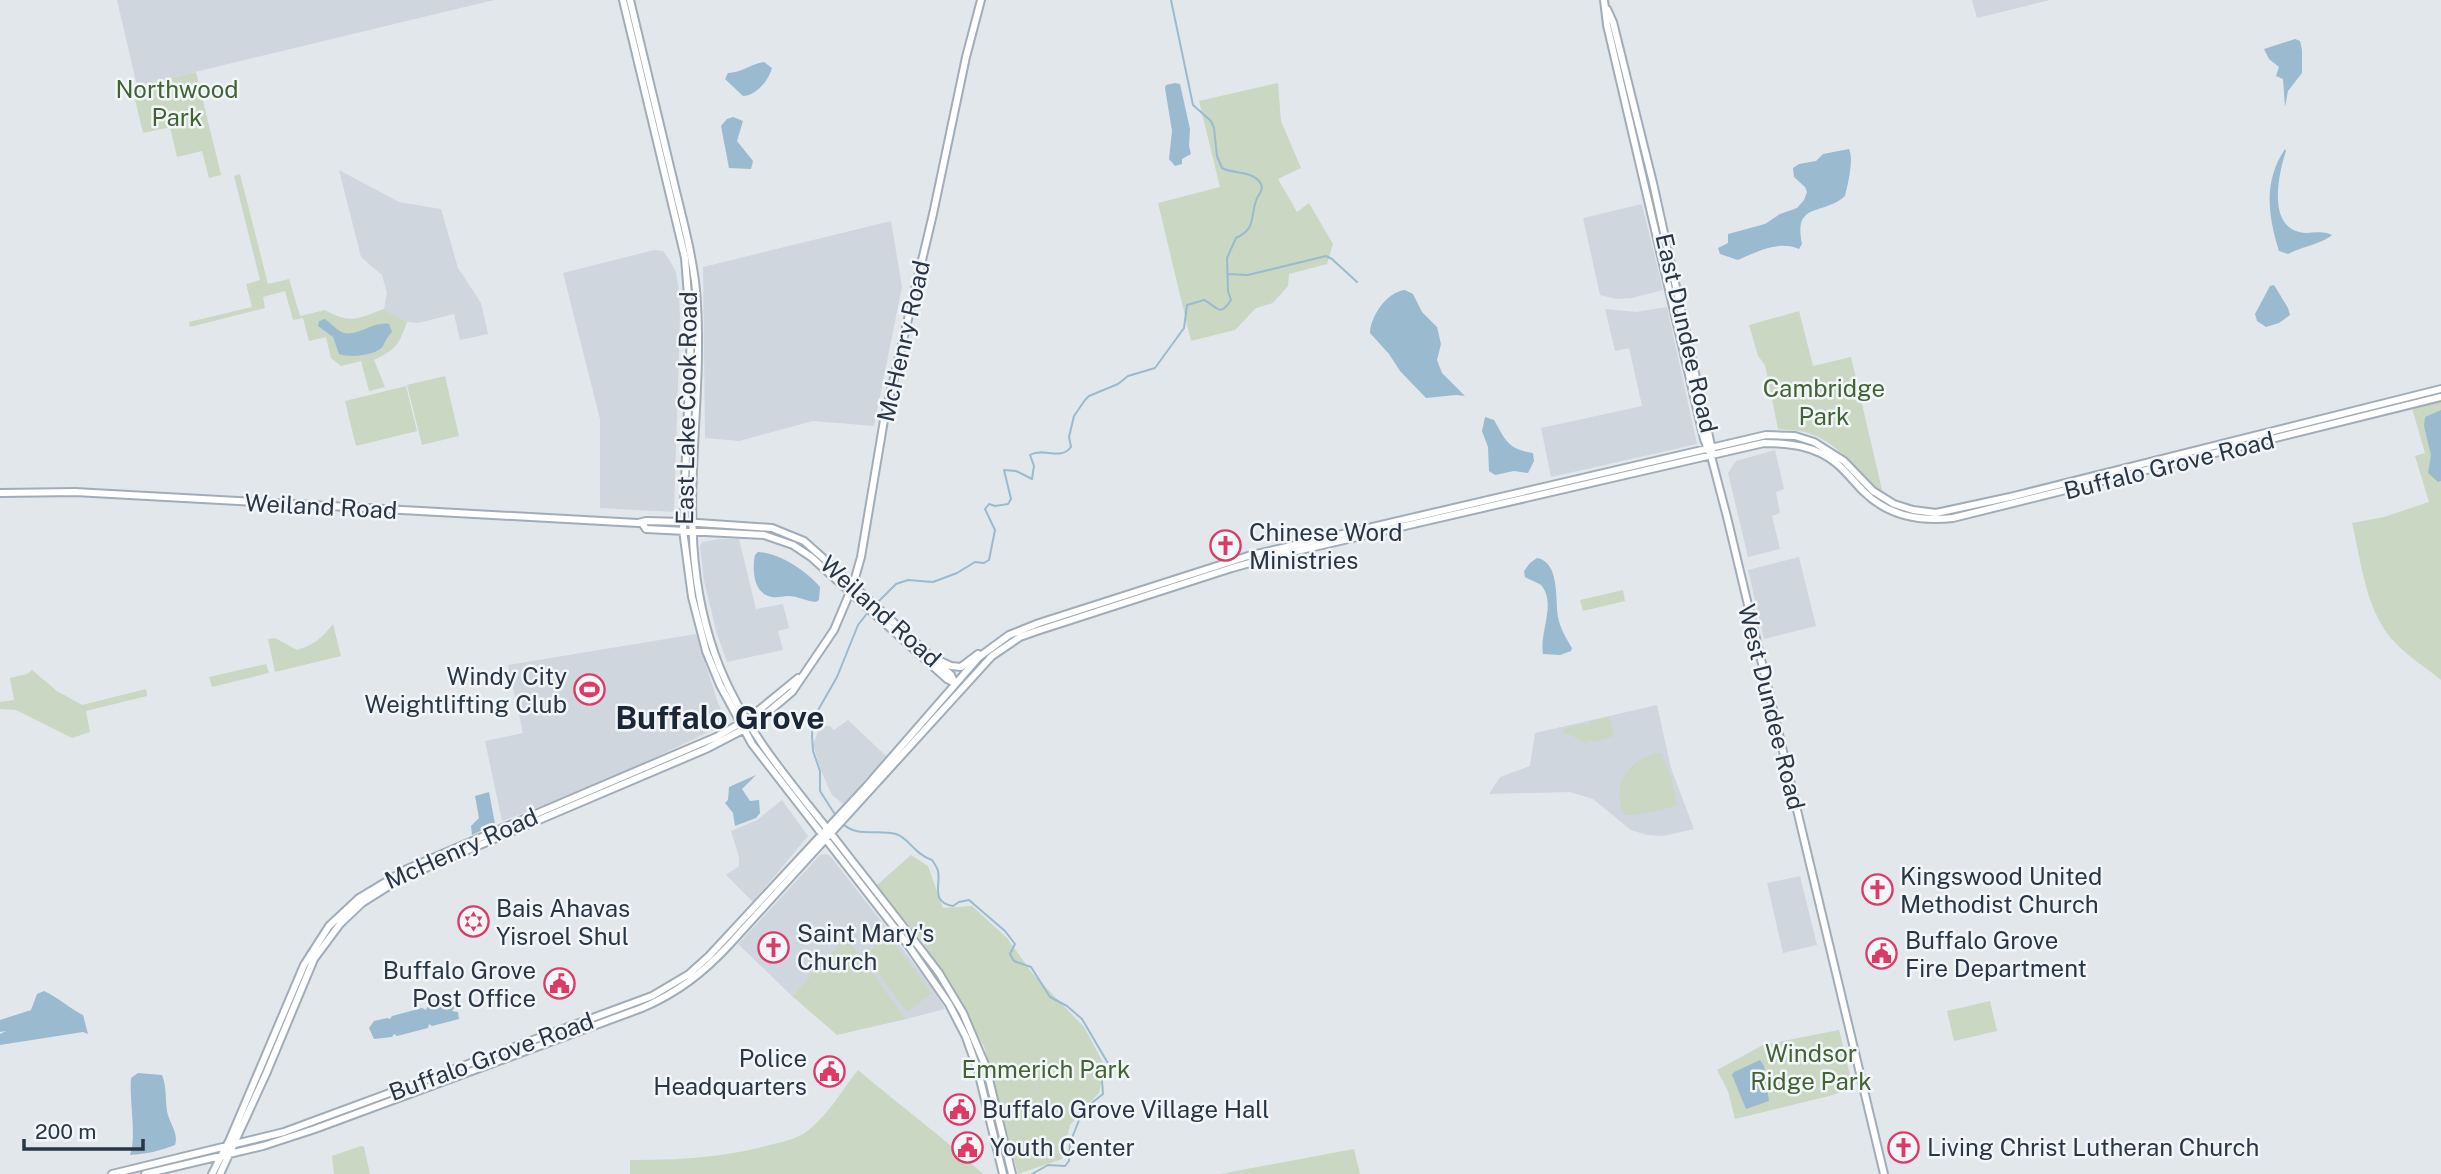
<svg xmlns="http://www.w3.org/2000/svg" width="2441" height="1174" font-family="'Public Sans',sans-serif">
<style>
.built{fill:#d0d6de}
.green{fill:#cad7c2}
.water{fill:#9abacf}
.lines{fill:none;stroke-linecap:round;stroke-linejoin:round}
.stream{stroke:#9abacf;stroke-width:2}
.major-casing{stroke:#a0adb9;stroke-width:10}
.major{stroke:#fff;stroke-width:6}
.labels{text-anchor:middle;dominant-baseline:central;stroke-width:5;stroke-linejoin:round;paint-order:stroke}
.park-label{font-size:24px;fill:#426334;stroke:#f2f6f9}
.street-label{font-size:24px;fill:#283646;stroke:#f2f6f9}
.poi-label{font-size:24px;fill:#283646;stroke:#f2f6f9;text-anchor:start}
.district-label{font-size:32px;font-weight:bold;fill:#1a2737;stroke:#f2f6f9}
</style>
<rect width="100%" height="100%" fill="#e2e7ec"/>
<path class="built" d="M117,0H494L137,86Z
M1972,0H2050L1977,18Z
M339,170L399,202L441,209L458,268L481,303L488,334L460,340L454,314L418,323L407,322L384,309L387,293L382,275L361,257Z
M1642,204L1663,290L1632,298L1616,299L1600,295L1583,218Z
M891,221L902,287L874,426L813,421L739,441L705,438L703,267Z
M654,250L663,251L670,261L676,272L679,292L680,318L674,512L600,508V419L563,273Z
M1667,307L1697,444L1551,477L1541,428L1642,406L1629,348L1615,351L1605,309L1636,312Z
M1775,450L1784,489L1776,492L1780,513L1772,516L1780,549L1748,557L1728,473L1736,461Z
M720,539H739L756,609L783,604L789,628L778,631L783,650L727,662L717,634L704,581L700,547L702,542Z
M1799,557L1816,626L1764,639L1748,570Z
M696,634L718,703L726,719L725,724L596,786L502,821L485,741L523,733L508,665Z
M1657,705L1671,768L1694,829L1663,836L1647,835L1631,830L1593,799L1570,792L1489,794L1500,777L1530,766L1535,733Z
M848,720L887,757L843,804L832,795L822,773L813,745L820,726H830L834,730Z
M782,800L808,836L753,902L726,875L739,866V857L731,831L757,820Z
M827,854L831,857L896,940L935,991L945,1009L906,1019L846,938L792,996L738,944L820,855Z
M1800,876L1817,945L1783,953L1767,883Z"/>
<path class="green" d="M196,72L221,175L209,178L202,151L177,157L170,127L143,133L132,87Z
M1278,83L1281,121L1301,168L1278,179L1297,212L1309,203L1333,244L1327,264L1289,274L1288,286L1273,303L1256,308L1235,330L1191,341L1158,203L1220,187L1199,101Z
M240,174L268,284L289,279L300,316L325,310C351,324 357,319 384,309L407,322C399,345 396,349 374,360L385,387L369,391L361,361L341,366L331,358L326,337L309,341L303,318L293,320L285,291L263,297L265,308L190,327L189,322L252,307L246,284L260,280L234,176Z
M1799,311L1813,366L1851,357L1883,494C1856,471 1837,438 1800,431C1792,430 1785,430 1778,429L1765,365L1758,356L1749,325Z
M445,376L459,436L422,445L407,385Z
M406,386L417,431L356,446L345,401Z
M2441,400V680C2424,666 2404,654 2390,637C2365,606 2361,560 2352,523L2384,517L2429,502L2415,456L2425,453L2412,408Z
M1623,590L1625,601L1583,611L1580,600Z
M333,624L341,656L275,672L268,639L275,638L297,650C314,645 322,638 333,624Z
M266,664L269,673L212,687L209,677Z
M32,670L57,691L82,705L146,689L147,696L86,711L90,732L72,738L16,710L0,709V702L14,700L10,678L27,674Z
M1609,717L1614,736L1593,742L1591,739L1586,744L1571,735L1564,734L1563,729L1585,723L1588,727V722Z
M1656,753H1661L1672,780L1677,806L1637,815H1624C1611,786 1627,761 1656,753Z
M911,855L928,866L943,908L972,906L1007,938L1033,974L1084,1027L1105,1066L1099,1093L1070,1125L1062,1159L1018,1174L984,1046L923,943L877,885Z
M889,936L932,993L907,1012L865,955Z
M846,937L906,1019L837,1035L792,996Z
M1990,1001L1997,1031L1954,1041L1947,1011Z
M1839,1030L1853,1087L1833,1095L1735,1119L1728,1091L1717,1070L1763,1045Z
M858,1070C899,1105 943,1137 983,1174H630V1160C680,1160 722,1158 770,1145C782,1142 796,1139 806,1132C827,1117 842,1090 858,1070Z
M361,1146L364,1147L370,1174H334L332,1156Z
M1354,1149L1360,1174H1220Z"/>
<path class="water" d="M2295,39L2300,41L2302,50V73L2288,91L2285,107L2283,79L2276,76L2279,67L2269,59L2264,49Z
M764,62L772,68C769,80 756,96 743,96L725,79L728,73C741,73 751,64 764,62Z
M1175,83L1180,84L1190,129L1189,146L1191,154L1182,159V164L1175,166L1169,159L1172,131L1165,88L1166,85Z
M733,117L743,121L737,141L753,161L751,169L729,168L721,126L727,119Z
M1849,149C1854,159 1848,184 1845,196C1823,216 1793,201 1802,244L1799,249C1779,240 1756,252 1738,260L1720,254L1718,248L1728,243V234L1765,224L1780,214L1797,208L1804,200L1807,192L1805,187L1794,177L1793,168L1799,164L1816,161L1823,154Z
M2285,149L2286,151C2279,172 2267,224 2299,232C2310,235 2321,229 2332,235C2324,243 2301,247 2288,254L2279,251C2268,215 2263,182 2285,149Z
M2274,285L2288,308L2290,315L2279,323L2266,327L2257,321L2255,314L2270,286Z
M1405,290L1413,294L1422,312L1437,327L1441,344L1437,360L1442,373L1465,396L1456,395L1426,398L1400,371L1389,354L1370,333C1371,315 1387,292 1405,290Z
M325,319C331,323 337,331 344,333C360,336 373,321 389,324L392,332C387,337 386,340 383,346C376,356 349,358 339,354L333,337L318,326L319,321Z
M2441,410V481L2438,482L2428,473L2431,455L2424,426L2425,417Z
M1485,417L1494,420C1506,441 1508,449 1533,453L1534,461L1528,473L1514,471L1495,475L1489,471L1488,447L1482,431Z
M758,552C780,553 806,571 820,587L819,600L816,602C806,601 798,596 788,596C783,596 777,598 772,597C753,594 752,569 755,555Z
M1537,558C1560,562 1555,599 1558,617C1560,628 1566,638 1572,648L1571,651L1560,655L1543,654C1539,632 1557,603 1541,585C1537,582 1529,580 1525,577L1524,571L1530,563Z
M756,775L742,789L750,801L759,800L760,813L756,818L735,826L733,813L725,803L728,800L729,787Z
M489,792L495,824L472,835L471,826L479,818L475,796Z
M44,991C59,998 69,1008 83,1015L88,1034L83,1032L0,1045V1034L6,1031L0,1032V1020L31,1010L37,994Z
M454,1000L456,1006L452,1011L458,1012L459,1019L432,1026L429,1024L428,1028L397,1036L394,1034L392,1037L374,1039L369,1028L374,1021L387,1018L390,1019L392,1016L422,1008L426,1010L427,1007Z
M1760,1060L1764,1066L1769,1101L1746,1109L1732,1075L1734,1072Z
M138,1073L162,1075C167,1088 165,1098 167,1111C169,1123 179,1133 175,1145C160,1151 146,1154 130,1155C137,1136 129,1101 131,1078Z"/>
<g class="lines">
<path class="stream" d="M1228,274L1248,275L1326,256L1332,259L1357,282
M875,605L896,584L908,580L933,582L957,573L975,562L984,563L989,560L995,530L985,509L989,504L995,506L1008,504L1011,499L1004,470L1016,471L1032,479L1034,466L1030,455C1044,447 1060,461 1071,447L1069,437L1074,416L1085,400L1089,396L1118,384L1128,376L1155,368L1184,328L1187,305L1204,300C1216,305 1219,319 1231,300L1228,291L1227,258L1236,238C1256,229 1250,218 1256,201C1258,194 1266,189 1259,181C1251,171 1233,174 1222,168L1217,156L1214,128L1211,121L1193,105L1171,0
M836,816L820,791V771L813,751L812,736L813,719L837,677L858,625L869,611
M842,823C856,838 878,829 896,834C909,838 914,854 932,860C934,863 937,867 938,871C941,885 930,902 953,906L959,902L969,900L1005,931L1015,944L1010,954L1014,961L1031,967L1050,997L1067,1006L1082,1019L1109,1065L1102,1080L1103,1094L1083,1110L1070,1143L1069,1161L1065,1166L1048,1165L1032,1174"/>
<defs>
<path id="major" d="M623,0L685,258L691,334L683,530L692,597L706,651L720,685L752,744L908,945L949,1004L966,1037L978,1071L1003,1174
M630,0C644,59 658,117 672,175C681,213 692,251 696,290C707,421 668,538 720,668C744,727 785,776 825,826C863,875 901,923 939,973L963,1013L986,1067L1012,1174
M1604,0L1607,25L1704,439L1711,456L1727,517L1884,1174
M1607,9L1613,22L1653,183L1712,450
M0,493L75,492L638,523L646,521L683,522L772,528L804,541L822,557L951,675L954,682
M642,523L646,529L764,535L793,545L811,557L947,679L955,683
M938,660L951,666L961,667L978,654
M112,1174L284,1132L652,996L689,974L709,956L865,788L979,657L1009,635L1039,623L1248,556L1766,435L1795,436L1814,442L1844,461L1873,491L1894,504L1913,510L1936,513L2010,497L2441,389
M145,1174L263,1146L315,1129L642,1008C677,993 703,973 729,945L992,656L1020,637L1037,631L1232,568L1275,556L1764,443C1790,443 1815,446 1836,463C1846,471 1854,482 1863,491C1888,516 1919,522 1953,518L2441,397
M212,1174L230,1139L304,965L329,926L359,898L407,869L716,737L748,719L798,678
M220,1174L266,1074L314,959L340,924L362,903L400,879L706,749L754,724L792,692L834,630L853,585L861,557L884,420L933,214L966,57L981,0"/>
</defs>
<use href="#major" class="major-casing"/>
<use href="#major" class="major"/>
</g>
<defs>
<symbol id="church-ring" viewBox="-11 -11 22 22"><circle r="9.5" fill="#f2f6f9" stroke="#dd3b66" stroke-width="1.5"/><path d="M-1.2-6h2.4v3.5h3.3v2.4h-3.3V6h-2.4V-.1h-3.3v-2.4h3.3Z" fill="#dd3b66"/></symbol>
<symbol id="stadium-ring" viewBox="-11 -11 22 22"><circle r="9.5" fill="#f2f6f9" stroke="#dd3b66" stroke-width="1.5"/><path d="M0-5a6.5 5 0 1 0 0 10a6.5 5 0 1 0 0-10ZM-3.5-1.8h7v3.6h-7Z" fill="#dd3b66"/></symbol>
<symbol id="synagogue-ring" viewBox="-11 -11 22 22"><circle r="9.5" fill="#f2f6f9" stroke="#dd3b66" stroke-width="1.5"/><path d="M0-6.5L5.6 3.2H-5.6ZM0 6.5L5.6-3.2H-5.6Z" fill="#dd3b66"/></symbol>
<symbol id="civic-ring" viewBox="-11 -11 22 22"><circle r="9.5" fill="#f2f6f9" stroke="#dd3b66" stroke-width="1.5"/><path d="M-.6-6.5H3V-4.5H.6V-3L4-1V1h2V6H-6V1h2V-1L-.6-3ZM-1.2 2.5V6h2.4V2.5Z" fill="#dd3b66"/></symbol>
</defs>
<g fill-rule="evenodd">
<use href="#church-ring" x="1208" y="528" width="35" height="35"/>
<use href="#stadium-ring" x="572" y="672" width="35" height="35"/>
<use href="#church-ring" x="1860" y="872" width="35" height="35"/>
<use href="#synagogue-ring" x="456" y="904" width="35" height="35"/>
<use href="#church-ring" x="756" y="930" width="35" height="35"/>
<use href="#civic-ring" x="1864" y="936" width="35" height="35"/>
<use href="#civic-ring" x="542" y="966" width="35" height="35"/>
<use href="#civic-ring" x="812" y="1054" width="35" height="35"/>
<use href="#civic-ring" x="942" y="1092" width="35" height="35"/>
<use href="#civic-ring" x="950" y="1130" width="35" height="35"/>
<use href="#church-ring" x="1886" y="1130" width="35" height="35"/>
</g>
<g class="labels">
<g class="park-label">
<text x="177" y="89">Northwood<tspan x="177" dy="28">Park</tspan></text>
<text x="1824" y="388">Cambridge<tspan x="1824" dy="28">Park</tspan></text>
<text x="1811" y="1053">Windsor<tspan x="1811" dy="28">Ridge Park</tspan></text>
<text x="1046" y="1069">Emmerich Park</text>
</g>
<g class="street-label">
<text transform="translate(1687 333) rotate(77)">East Dundee Road</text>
<text transform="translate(903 341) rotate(-77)">McHenry Road</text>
<text transform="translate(686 408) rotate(-89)">East Lake Cook Road</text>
<text transform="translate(2169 465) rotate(-14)">Buffalo Grove Road</text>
<text transform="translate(321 506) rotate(3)">Weiland Road</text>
<text transform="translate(881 611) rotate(42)">Weiland Road</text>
<text transform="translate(1772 707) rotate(76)">West Dundee Road</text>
<text transform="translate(461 848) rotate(-24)">McHenry Road</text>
<text transform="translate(491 1056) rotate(-20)">Buffalo Grove Road</text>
</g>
<g class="poi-label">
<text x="1249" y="532">Chinese Word<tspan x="1249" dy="28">Ministries</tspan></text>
<text x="567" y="676" text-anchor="end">Windy City<tspan x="567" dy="28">Weightlifting Club</tspan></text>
<text x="1900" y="876">Kingswood United<tspan x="1900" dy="28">Methodist Church</tspan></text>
<text x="496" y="908">Bais Ahavas<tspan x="496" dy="28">Yisroel Shul</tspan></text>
<text x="797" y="933">Saint Mary's<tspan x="797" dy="28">Church</tspan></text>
<text x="1905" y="940">Buffalo Grove<tspan x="1905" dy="28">Fire Department</tspan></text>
<text x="536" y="970" text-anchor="end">Buffalo Grove<tspan x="536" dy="28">Post Office</tspan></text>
<text x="807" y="1058" text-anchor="end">Police<tspan x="807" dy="28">Headquarters</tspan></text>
<text x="982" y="1109">Buffalo Grove Village Hall</text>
<text x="990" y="1147">Youth Center</text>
<text x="1927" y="1147">Living Christ Lutheran Church</text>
</g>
<g class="district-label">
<text x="720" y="717">Buffalo Grove</text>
</g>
</g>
<path d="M24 1139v10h119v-10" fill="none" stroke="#283646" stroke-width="3.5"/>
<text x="35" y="1139" font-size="21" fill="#283646" stroke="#f2f6f9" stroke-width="5" paint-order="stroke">200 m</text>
</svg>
